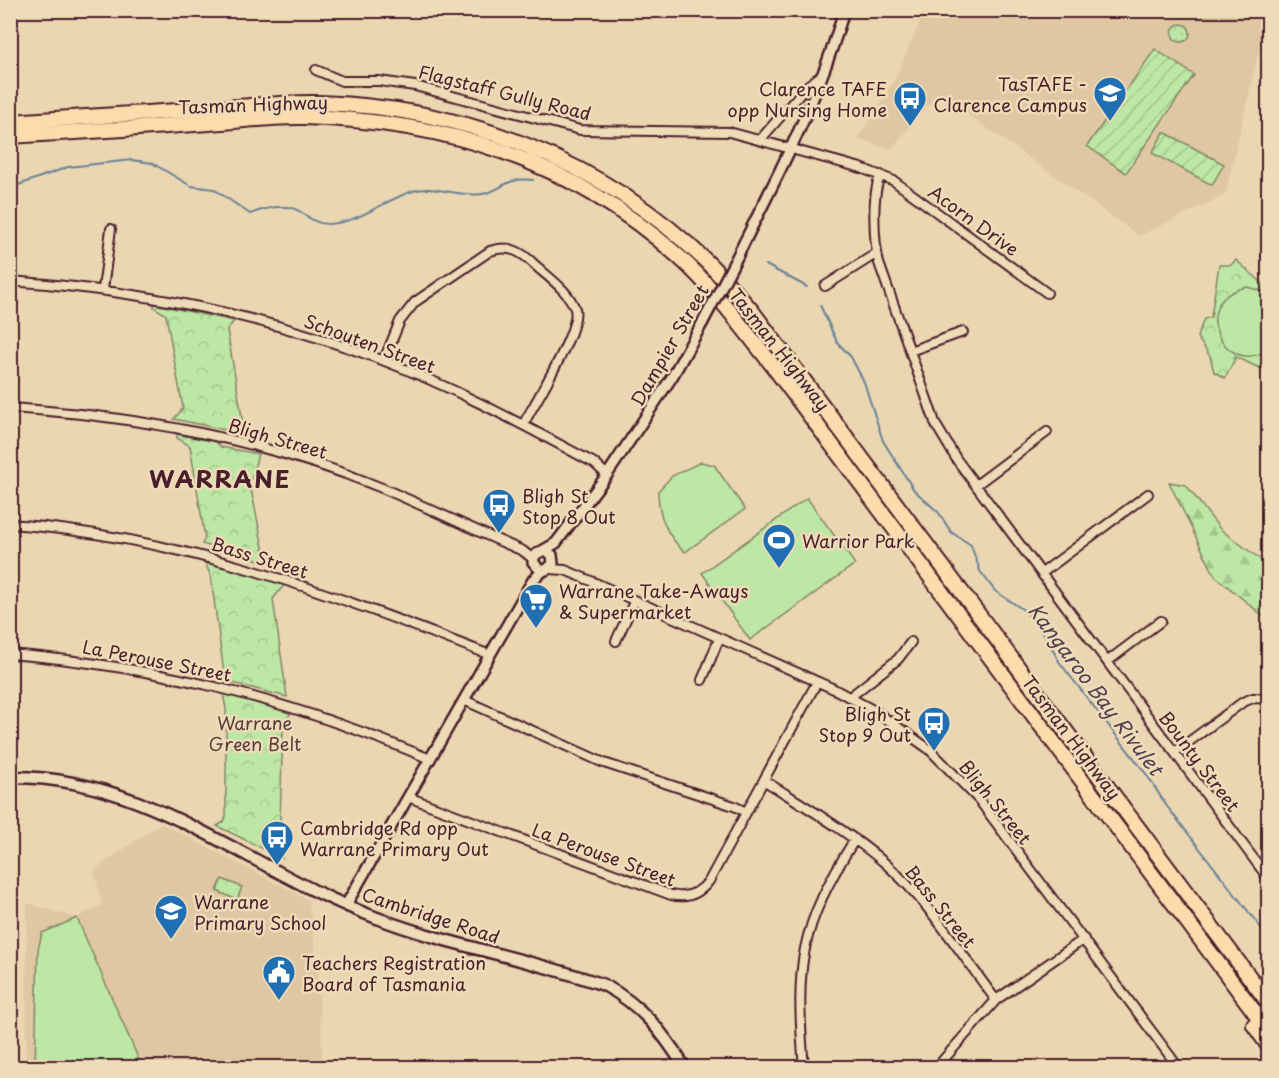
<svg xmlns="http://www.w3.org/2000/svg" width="1279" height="1078" font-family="'Playpen Sans',sans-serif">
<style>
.built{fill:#dec7a2}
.grass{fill:url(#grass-dots);stroke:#838368;stroke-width:1.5}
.forest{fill:url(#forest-firs);stroke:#838368;stroke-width:1.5}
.park{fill:url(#park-crowns);stroke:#838368;stroke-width:1.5}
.garden{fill:url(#garden-furrows);stroke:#838368;stroke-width:1.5}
.pitch{fill:#bce7a4;stroke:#838368;stroke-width:1.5}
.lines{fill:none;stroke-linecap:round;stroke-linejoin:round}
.stream{stroke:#688196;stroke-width:2}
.minor-casing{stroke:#4a1f2b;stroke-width:12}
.tertiary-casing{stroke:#4a1f2b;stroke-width:14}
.secondary-casing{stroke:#4a1f2b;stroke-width:15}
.motorway-casing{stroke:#4a1f2b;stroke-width:18}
.minor{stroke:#eedcb9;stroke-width:8}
.tertiary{stroke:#eedcb9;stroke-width:9}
.secondary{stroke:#eedcb9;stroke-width:10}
.motorway{stroke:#fcdcac;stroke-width:14}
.tertiary-bridge-casing{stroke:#4a1f2b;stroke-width:14;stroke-linecap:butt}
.tertiary-bridge{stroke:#eedcb9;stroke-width:9}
.labels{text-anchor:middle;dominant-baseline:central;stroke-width:5;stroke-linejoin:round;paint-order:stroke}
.poi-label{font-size:18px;fill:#4a1f2b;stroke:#eedcb9;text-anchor:start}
.street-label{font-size:18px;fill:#4a1f2b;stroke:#eedcb9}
.park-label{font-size:18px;fill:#5b3d3d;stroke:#eedcb9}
.water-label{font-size:20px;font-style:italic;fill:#54404f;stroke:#eedcb9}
.district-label{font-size:24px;font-weight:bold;letter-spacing:1.5px;fill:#4a1f2b;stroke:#eedcb9}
</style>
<defs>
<pattern id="grass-dots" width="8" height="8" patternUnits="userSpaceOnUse" patternTransform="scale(1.5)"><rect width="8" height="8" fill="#bce7a4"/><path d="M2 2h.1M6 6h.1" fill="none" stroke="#a3c68d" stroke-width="1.8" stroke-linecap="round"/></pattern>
<pattern id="forest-firs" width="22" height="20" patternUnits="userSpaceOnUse" patternTransform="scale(1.5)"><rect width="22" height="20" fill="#bce7a4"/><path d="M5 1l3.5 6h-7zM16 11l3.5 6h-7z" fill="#a3c68d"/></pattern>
<pattern id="park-crowns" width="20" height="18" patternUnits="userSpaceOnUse" patternTransform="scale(1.5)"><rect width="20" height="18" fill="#bce7a4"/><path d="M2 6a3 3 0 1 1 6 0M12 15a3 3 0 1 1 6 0" fill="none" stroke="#a3c68d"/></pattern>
<pattern id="garden-furrows" width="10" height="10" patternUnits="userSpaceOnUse" patternTransform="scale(1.5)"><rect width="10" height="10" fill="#bce7a4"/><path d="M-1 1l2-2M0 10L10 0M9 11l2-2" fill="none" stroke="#a3c68d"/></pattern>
</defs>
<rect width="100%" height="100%" fill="#ead6b1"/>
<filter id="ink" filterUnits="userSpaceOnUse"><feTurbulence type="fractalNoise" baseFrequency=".0167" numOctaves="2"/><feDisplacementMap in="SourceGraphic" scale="12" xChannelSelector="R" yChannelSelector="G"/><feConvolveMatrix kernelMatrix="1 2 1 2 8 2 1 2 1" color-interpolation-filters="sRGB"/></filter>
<g filter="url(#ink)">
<path class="built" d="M925,11H1268L1225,195L1139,236L938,93L891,149L858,139L893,83Z
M161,823L308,900L317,962L323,1067L26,1068L27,903L76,918L102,905L94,870Z"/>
<path class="grass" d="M1172 33a9 9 0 1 1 18 0a9 9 0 1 1-18 0Z"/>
<path class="forest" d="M1169,482L1186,485L1220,529L1268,565V620L1215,576Z"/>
<path class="park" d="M1236,260L1268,288V372L1236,357L1225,378L1214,372L1210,356L1197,337L1204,319L1211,317L1219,265H1231Z
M154,304L234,321L227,330L245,434L174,419L183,408L166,315L154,307Z
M177,434L216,442L221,447L258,454L250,484L266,562L202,544L205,538L190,446L177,438Z
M205,562L285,584L273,599L287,697L225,681L211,577Z
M223,693L291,712L283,727L279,851L282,858L217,826L224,822L226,816V709Z
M222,879L242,887L237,900L217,891Z"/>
<path class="garden" d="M1155,49L1194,75L1126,173L1087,146Z
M1164,132L1224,164L1212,185L1152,153Z"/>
<path class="pitch" d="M1247,287L1268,293V349C1226,380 1184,300 1247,287Z
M701,462L714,465L745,509L685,552C667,537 658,515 658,491L672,476Z
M807,498L855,564L750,640L702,573Z
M77,918L142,1067H35L38,950L42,933Z"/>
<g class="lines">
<path class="stream" d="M10,188L68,167L132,160L152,163L191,186L214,189L250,214C264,209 285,202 299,211C309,217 315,224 328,224C360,223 384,200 413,191C437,184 458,198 482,194C505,190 503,177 533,180
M766,265L807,287
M820,305L837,342L851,357L864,382L883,441L914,490L939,513L951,532L971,545L980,571L995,591L1025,611L1046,637L1060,663L1147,775L1166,805L1268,937"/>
<defs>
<path id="minor" d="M316,70L342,81H379L415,86L580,130L729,132L861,168L894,181L1047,293
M760,140L807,86L822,75
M881,175C871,193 874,242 879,263L936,425L957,460L1268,878
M10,281C137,290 263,315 382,360C456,388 525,426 594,463L607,475
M825,286L877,253
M103,289L111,229
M910,351L963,332
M384,360L400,321L415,302L490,251C509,244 522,252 535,265C548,277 569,291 575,309C581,329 534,404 523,425
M10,408C138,416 263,439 382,488C429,508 476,531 523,551L533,559
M976,485L1047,432
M10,524C181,536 333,594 490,655
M549,569L565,570L591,581L834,689L875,711L929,749L979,800L1179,1068
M1042,573L1148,494
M616,641L634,602
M10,654C162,667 290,700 430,759
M1108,661L1161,621
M702,680L719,639
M850,697L898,659L911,642
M464,700L604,763L734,806L746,812
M1175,752L1243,702L1253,698L1268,699
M765,781C806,807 849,832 886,864C929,902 961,954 996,1000
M408,797L671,895C687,899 699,894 709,881L817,682
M804,1068C795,964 799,928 855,839
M936,1068L996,1000L1084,939"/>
<path id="tertiary" d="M737,257C777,176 820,97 844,10
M547,551L552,555L553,564L546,570H540L533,562L535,555L556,543L607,475L672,377L703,322
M346,905L533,580L543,571"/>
<path id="secondary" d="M10,777C148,775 254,873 377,918C451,946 530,959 604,985C641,1005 663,1032 685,1068"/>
<path id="motorway" d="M10,122C81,118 152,112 223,108C255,106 287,102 319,103C463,107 604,161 708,263C723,278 737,294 751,310L1268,1002
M10,136C77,132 143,128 209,123C241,121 273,116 304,117C447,121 570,160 678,256C713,287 741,326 770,362L1268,1030
M1254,1025L1268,1045"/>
</defs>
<use href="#minor" class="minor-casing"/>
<use href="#tertiary" class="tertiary-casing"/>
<use href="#secondary" class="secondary-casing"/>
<use href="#motorway" class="motorway-casing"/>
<use href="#minor" class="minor"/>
<use href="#tertiary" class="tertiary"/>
<use href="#secondary" class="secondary"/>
<use href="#motorway" class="motorway"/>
<defs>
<path id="tertiary-bridge" d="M703,322L737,257"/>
</defs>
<use href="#tertiary-bridge" class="tertiary-bridge-casing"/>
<use href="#tertiary-bridge" class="tertiary-bridge"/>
</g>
</g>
<defs>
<symbol id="university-pin" viewBox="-11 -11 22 30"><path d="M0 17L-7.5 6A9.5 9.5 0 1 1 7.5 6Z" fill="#1f6fb2" stroke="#eedcb9"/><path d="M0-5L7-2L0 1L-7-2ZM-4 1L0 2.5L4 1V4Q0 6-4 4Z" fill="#fff"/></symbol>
<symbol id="bus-pin" viewBox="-11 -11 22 30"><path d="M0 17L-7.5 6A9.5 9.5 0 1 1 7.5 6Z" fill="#1f6fb2" stroke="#eedcb9"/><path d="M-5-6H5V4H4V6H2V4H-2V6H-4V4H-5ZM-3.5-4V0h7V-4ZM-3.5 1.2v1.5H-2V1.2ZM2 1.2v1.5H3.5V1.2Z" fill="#fff"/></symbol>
<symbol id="stadium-pin" viewBox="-11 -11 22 30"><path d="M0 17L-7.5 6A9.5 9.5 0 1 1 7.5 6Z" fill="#1f6fb2" stroke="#eedcb9"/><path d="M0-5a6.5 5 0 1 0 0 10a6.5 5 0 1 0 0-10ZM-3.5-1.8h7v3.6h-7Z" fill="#fff"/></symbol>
<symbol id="supermarket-pin" viewBox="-11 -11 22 30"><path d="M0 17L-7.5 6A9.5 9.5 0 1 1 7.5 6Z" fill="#1f6fb2" stroke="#eedcb9"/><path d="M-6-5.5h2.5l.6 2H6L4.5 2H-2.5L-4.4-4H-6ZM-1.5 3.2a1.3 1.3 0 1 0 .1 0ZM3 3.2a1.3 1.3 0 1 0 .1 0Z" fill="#fff"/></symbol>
<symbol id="school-pin" viewBox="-11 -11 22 30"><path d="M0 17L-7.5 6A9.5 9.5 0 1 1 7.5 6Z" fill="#1f6fb2" stroke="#eedcb9"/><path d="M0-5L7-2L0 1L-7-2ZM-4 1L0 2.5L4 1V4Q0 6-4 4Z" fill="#fff"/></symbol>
<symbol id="civic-pin" viewBox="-11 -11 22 30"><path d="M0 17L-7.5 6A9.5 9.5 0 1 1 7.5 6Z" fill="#1f6fb2" stroke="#eedcb9"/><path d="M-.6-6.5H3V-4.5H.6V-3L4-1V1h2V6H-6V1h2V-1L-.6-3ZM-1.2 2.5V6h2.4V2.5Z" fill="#fff"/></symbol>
</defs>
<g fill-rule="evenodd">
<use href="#university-pin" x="1091" y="74" width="38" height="52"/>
<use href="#bus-pin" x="891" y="79" width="38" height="52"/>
<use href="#bus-pin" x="480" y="486" width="38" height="52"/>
<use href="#stadium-pin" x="760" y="521" width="38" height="52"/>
<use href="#supermarket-pin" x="517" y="581" width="38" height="52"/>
<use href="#bus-pin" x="915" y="704" width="38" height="52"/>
<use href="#bus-pin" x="258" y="818" width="38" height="52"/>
<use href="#school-pin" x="152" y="892" width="38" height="52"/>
<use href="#civic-pin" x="260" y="953" width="38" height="52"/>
</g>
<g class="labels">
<g class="poi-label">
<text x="1087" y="83" text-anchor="end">TasTAFE -<tspan x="1087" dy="21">Clarence Campus</tspan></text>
<text x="887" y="88" text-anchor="end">Clarence TAFE<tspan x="887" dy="21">opp Nursing Home</tspan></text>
<text x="522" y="495">Bligh St<tspan x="522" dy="21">Stop 8 Out</tspan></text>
<text x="802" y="540">Warrior Park</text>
<text x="559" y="590">Warrane Take-Aways<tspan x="559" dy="21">&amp; Supermarket</tspan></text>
<text x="911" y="713" text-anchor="end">Bligh St<tspan x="911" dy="21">Stop 9 Out</tspan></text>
<text x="300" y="827">Cambridge Rd opp<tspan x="300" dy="21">Warrane Primary Out</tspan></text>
<text x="194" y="901">Warrane<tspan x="194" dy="21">Primary School</tspan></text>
<text x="302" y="962">Teachers Registration<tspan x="302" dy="21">Board of Tasmania</tspan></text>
</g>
<g class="street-label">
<text transform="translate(505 92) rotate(14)">Flagstaff Gully Road</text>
<text transform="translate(253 104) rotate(-2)">Tasman Highway</text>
<text transform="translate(974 220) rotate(36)">Acorn Drive</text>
<text transform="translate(370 343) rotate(20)">Schouten Street</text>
<text transform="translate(669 345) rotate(-60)">Dampier Street</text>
<text transform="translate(780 349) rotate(52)">Tasman Highway</text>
<text transform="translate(278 438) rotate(16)">Bligh Street</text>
<text transform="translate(260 557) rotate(17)">Bass Street</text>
<text transform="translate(157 660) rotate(11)">La Perouse Street</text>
<text transform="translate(1072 737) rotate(53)">Tasman Highway</text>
<text transform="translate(1200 761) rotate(53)">Bounty Street</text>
<text transform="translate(996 802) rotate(51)">Bligh Street</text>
<text transform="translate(604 854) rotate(20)">La Perouse Street</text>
<text transform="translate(941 906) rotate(51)">Bass Street</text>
<text transform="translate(431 915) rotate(18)">Cambridge Road</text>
</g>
<g class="park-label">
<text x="255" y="722">Warrane<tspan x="255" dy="21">Green Belt</tspan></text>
</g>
<g class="water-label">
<text transform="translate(1096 689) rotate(53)">Kangaroo Bay Rivulet</text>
</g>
<g class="district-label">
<text x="220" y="478">WARRANE</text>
</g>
</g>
<rect width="1279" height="1078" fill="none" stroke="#eedcb9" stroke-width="36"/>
<rect x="18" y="18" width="1243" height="1042" fill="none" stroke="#4a1f2b" stroke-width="2" filter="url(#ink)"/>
</svg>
